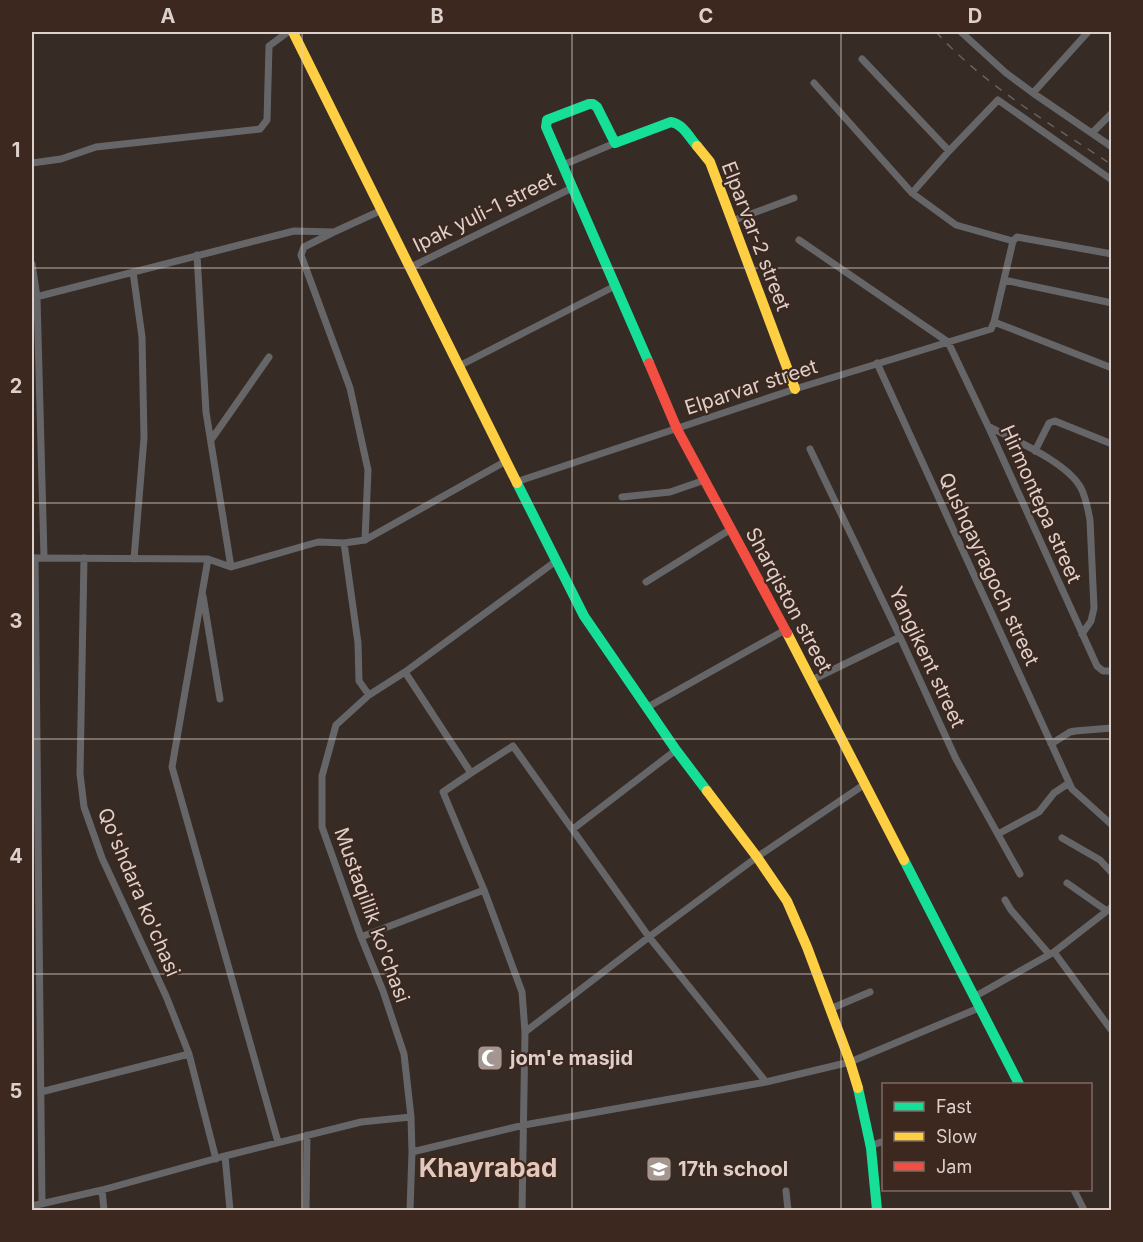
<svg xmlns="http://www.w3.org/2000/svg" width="1143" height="1242" font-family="Inter,sans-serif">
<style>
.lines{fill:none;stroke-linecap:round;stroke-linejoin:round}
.street{stroke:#666668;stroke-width:7}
.fast{stroke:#16e098;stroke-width:10}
.slow{stroke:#ffcf43;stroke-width:10}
.jam{stroke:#f24e42;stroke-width:10}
.rail{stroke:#666261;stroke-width:1.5;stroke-dasharray:8 8;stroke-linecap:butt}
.grid{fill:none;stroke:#ddd0cb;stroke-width:1.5;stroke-opacity:0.55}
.labels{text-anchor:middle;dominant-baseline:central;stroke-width:4.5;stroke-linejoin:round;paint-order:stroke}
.street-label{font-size:20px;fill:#ddd0cb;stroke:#3c281f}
.poi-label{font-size:20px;font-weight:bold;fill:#ddd0cb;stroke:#3c281f;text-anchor:start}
.district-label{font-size:26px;font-weight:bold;fill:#e2c8bd;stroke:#3c281f}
.neatline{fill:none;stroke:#ddd0cb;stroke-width:2}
.grid-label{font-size:20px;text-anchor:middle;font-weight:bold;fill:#ddd0cb}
</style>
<rect width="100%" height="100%" fill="#362b25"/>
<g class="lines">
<path class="street" d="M961,32L1006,73L1033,93L1112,147
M862,59L949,151L912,193
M814,83L912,193L956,225L1013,241L994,322L1112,368
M1033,93L1088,32
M1092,133L1112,113
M949,151L998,100L1112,180
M32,163L61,159L96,147L260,129L267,120L269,46L288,32
M563,165L615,143
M732,221L794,198
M332,233L304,247L301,255L350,388L368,470L365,540
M799,240L948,342L988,426L1097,666L1103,671H1112
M1013,241L1017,237L1112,254
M197,255L206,412L231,567
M32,264L37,297L44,557
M411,267L572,188
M133,272L142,337L144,438L134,559
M1004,280L1112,303
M32,298L294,231L334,232L382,210
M877,363L1072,789L1112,825
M459,366L615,286
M988,426C1014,440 1067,462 1081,488C1086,498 1088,509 1090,520L1094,608L1091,621L1082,634
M211,440L269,357
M810,449L900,637L956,759L1020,874
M1035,451L1049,423L1055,421L1112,444
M516,482L795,389L991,329L994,322
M622,497L670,492L705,480
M344,543L358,643L359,681L369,695
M32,558L208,559L231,567L318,542L344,543L365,540L506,461
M35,558L42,1203
M84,558L80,774L84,807L102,858L166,996L189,1054L216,1159
M208,559L172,767L278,1142
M646,582L731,529
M203,596L220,699
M405,672L471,773L513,746L649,937L757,857L865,784
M812,680L900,637
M646,708L785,630
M1051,744L1070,732L1075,731L1112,728
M471,773L443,792L484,890L522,992L525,1032
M573,829L676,750
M998,834L1039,812L1054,793L1069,783
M1062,838L1100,860L1112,873
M1067,883L1107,911
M1005,900L1011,910L1049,954
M361,937L484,890
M1054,952L1112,1031
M974,997L1054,952L1112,907
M830,1009L870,992
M41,1092L189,1054
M870,1146L884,1141
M412,1152L524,1125L766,1082
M225,1156L230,1210
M102,1190L104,1210
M1074,1190L1084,1210
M786,1191L788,1210
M32,1206L102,1190L221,1157L361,1122L411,1117
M306,1210L307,1135
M410,1210L412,1152L411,1117L404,1054L383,991L361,937L322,827V776L336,725L369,695L405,672L556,561
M522,1210L525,1032L649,937L766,1082L850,1062L979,1008"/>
<path class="fast" d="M649,363L546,127L547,120L589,104H593L597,107L615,143L671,122C683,124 689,137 697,146
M517,483L584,616L676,750L707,791
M904,860L1019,1084
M858,1088L871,1148L877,1210"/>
<path class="slow" d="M293,32L517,483
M697,146L710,162L795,389
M787,633L904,860
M707,791L757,857L787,901L807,947L850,1062L858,1088"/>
<path class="jam" d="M649,363L677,429L787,633"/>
<path class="rail" d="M936,32C985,86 1051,124 1112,165"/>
</g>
<path class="grid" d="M302,32V1210M572,32V1210M841,32V1210M32,268H1112M32,503H1112M32,739H1112M32,974H1112"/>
<defs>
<symbol id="mosque-square" viewBox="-11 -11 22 22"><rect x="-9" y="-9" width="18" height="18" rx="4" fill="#a39691" stroke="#3c281f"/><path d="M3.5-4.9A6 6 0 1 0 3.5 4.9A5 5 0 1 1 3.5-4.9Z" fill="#fff"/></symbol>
<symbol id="school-square" viewBox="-11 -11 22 22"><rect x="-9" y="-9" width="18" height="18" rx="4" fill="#a39691" stroke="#3c281f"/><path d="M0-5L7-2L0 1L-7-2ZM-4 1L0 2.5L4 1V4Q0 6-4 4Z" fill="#fff"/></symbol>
</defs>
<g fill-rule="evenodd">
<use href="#mosque-square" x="475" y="1043" width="30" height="30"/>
<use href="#school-square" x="644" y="1154" width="30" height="30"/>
</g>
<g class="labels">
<g class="street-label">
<text transform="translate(484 212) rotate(-26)">Ipak yuli-1 street</text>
<text transform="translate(756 236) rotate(69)">Elparvar-2 street</text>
<text transform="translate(751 387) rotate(-18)">Elparvar street</text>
<text transform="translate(1041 504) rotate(66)">Hirmontepa street</text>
<text transform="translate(989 569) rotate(65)">Qushqayragoch street</text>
<text transform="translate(789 600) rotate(62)">Sharqiston street</text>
<text transform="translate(927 657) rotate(65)">Yangikent street</text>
<text transform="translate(139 892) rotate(67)">Qo'shdara ko'chasi</text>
<text transform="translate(372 915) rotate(70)">Mustaqillik ko'chasi</text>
</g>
<g class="poi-label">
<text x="510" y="1058">jom'e masjid</text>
<text x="678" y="1169">17th school</text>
</g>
<g class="district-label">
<text x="488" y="1167">Khayrabad</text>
</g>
</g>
<rect width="1143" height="1242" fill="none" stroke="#3c281f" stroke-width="66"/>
<rect x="882" y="1083" width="210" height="108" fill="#3c281f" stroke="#7c6b64" stroke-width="1.5"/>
<rect x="894" y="1102" width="30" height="9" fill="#16e098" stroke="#7c6b64" stroke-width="1.5"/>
<text x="936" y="1113" font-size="18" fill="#ddd0cb">Fast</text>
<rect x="894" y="1132" width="30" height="9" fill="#ffcf43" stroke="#7c6b64" stroke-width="1.5"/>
<text x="936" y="1143" font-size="18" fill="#ddd0cb">Slow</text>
<rect x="894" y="1162" width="30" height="9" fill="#f24e42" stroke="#7c6b64" stroke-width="1.5"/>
<text x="936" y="1173" font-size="18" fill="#ddd0cb">Jam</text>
<rect x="33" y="33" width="1077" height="1176" class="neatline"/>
<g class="grid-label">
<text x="168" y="23">A</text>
<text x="437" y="23">B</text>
<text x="706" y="23">C</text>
<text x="975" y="23">D</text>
<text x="16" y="157">1</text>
<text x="16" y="393">2</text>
<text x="16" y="628">3</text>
<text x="16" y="863">4</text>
<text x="16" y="1098">5</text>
</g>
</svg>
